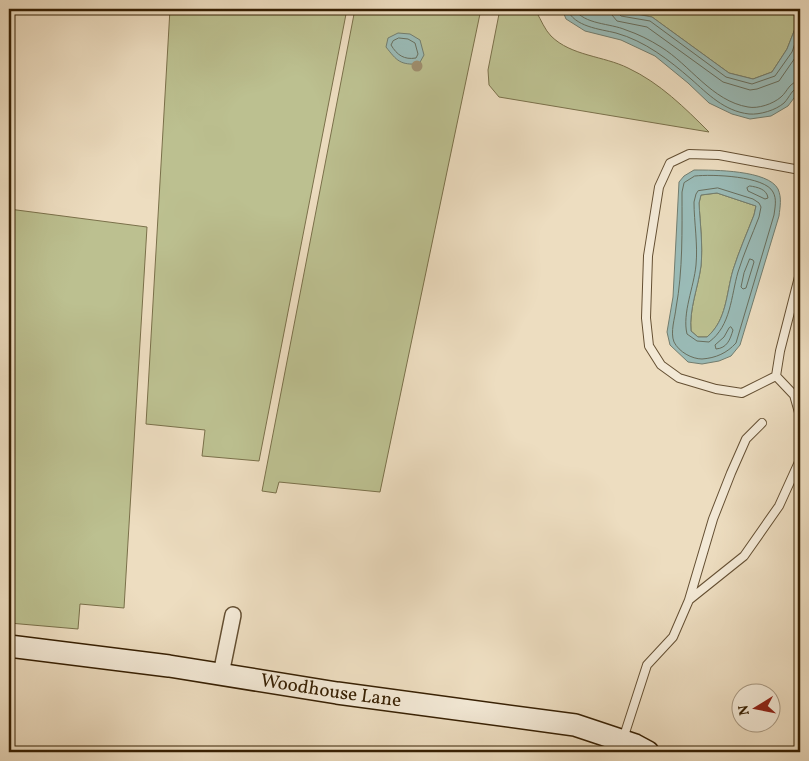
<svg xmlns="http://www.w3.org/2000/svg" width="809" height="761" font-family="Vollkorn,serif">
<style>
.green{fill:#bcc090;stroke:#7a704a}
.water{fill:#9abbb7;stroke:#727d6f;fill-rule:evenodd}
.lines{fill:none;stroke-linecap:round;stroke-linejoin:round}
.shore{stroke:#686e5d;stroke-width:1}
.lane-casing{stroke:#644f32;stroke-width:10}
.street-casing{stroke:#644f32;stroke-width:18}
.secondary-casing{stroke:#372003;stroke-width:24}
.path{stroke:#372003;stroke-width:2.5;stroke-dasharray:1 2.5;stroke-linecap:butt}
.lane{stroke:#f3e9d6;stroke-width:8}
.street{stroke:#f3e9d6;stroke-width:15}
.secondary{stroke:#f3e9d6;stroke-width:21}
.tree{fill:#9f8f6f}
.labels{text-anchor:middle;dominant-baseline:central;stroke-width:5;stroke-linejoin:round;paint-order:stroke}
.street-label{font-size:19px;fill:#372003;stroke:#f3e9d6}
</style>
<rect width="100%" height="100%" fill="#edddc0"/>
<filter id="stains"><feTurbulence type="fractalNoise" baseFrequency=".004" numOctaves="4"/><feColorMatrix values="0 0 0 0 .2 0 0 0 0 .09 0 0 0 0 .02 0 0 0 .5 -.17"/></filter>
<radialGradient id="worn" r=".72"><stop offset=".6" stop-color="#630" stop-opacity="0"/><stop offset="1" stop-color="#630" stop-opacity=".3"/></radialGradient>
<path class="green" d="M170,9H347L259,461L202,456L205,430L146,424Z
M355,9H481L380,492L279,482L276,493L262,491Z
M500,9H537V13C541,20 545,30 551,36C571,56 604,56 628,68C660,83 685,108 709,132L499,97L489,85L488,70Z
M610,9H800V19L798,21L787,49L772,72L753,79L729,73L652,17Z
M717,193L756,206L754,215C747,233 739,251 733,270C726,294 727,320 707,337H698L691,331C689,309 698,288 701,266C703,245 700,223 699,203L701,195Z
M9,209L147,227L124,608L80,604L78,629L9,623Z"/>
<path class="water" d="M562,9H610L652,17L729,73L753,79L772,72L787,49L798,21L800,19V90L788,106L771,116L750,119L732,114L709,103L688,83L655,56L621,40L585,31L566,19Z
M398,33L410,34L420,40L424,55L419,64C400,65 397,61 386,47L388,38Z
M694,170C714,170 768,170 778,189C782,198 780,207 779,216L740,345L731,356L719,361L702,364L688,362L670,345L667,332L673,297L679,182L684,176ZM717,193L756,206L754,215C747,233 739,251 733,270C726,294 727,320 707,337H698L691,331C689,309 698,288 701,266C703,245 700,223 699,203L701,195Z"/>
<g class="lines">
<path class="shore" d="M567,9C574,27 600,29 616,33C645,41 669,60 691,79C708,94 724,111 749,114C760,115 776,110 784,103C790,97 792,88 800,87
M574,9C585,25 610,23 626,30C638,34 650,40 661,47C690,65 712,101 748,107C758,109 773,104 781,97C788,91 789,82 800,81
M611,9L612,15L617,21L647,27L723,82L750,90L757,89L779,81L797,55L800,47
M617,9L618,13L621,16L650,21L726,77L752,84L775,76L792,52L800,29
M399,38L408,39L415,43L418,54L416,58C404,60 397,55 391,45L393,41Z
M695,176C712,174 765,176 773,192C777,199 775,207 774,215L736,343C727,353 716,358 702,359C692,359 679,352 674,342C670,332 675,318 676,308C683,270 682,230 682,192L684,183Z
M750,186C757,187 767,189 768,198L765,199L748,191L747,188Z
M718,188L753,199L759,203L761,207L759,217C752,235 744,253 738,272C731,296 731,326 709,342L697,341L687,334C682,313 694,287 696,265C698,244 694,222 694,202L696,194L698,191Z
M750,259L753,260L754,262L746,288L743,289L741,287L744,273Z
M731,327L733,330C730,340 727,348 716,349L715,345L724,337L729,328Z"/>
<defs>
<path id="lane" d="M776,376L742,393L716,389L679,378L661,365L649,346L646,318L648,256L659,187L670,163L689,154L719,155L800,170
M776,376L780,351L800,273
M776,376L794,395L800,416
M689,600L744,556L779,506L799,462L800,435
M623,739L647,665L673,637L689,600L713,519L731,473L746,439L762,423"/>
<path id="street" d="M221,674L233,615"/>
<g id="secondary">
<path id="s1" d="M9,646L169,666L337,693L575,725L635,745L648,752"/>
</g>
</defs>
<use href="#lane" class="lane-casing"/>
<use href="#street" class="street-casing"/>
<use href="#secondary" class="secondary-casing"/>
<path class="path" d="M796,27L800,30"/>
<use href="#lane" class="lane"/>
<use href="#street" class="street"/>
<use href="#secondary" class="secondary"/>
</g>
<circle class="tree" cx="417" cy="66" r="5.5"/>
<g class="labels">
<g class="street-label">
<text stroke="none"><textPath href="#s1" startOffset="325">Woodhouse Lane</textPath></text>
</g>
</g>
<rect width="809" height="761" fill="none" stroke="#edddc0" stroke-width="30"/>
<rect x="10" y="10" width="789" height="741" fill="none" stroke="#372003" stroke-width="2.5"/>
<rect x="15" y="15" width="779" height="731" fill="none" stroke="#372003"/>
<g transform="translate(756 708) rotate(260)"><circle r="24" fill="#f3e9d6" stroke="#a89982"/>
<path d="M0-4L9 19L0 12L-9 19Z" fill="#8f2418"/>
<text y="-8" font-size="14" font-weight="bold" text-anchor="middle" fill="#372003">N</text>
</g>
<rect width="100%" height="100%" filter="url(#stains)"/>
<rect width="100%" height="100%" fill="url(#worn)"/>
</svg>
